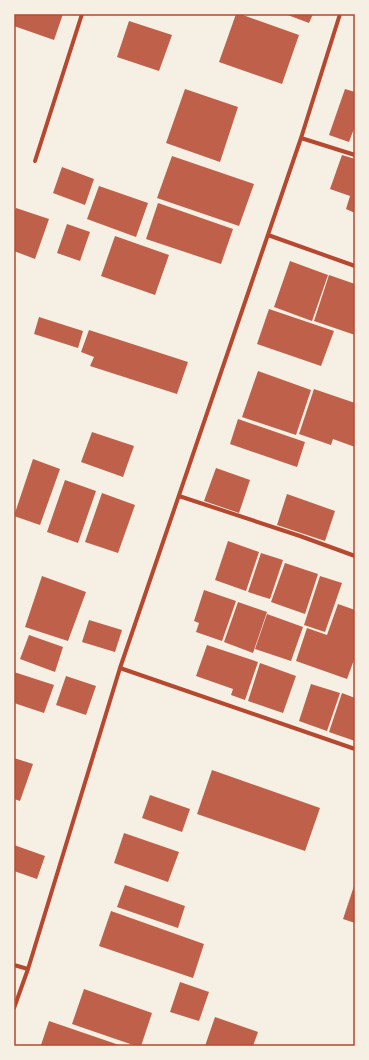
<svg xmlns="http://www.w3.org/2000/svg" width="369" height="1060" font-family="'Space Grotesk',sans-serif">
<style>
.building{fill:#bf614a}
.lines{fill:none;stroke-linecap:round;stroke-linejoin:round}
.minor{stroke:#b5482f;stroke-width:4}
.neatline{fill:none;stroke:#b5482f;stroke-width:1.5}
</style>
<rect width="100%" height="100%" fill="#f6efe4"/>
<path class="building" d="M14,14H63L54,40L14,26Z
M236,14H240L299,35L282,84L219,62Z
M285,14H313L309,23Z
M129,21L172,35L159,71L117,57Z
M185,89L238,107L220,162L166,143Z
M345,89L355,92V126L349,142L329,135Z
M342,155L355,159V213L346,209L350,196L330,189Z
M172,156L254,184L239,226L157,198Z
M62,167L94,179L85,205L53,193Z
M99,186L148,203L136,237L87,219Z
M158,203L233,229L221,264L146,239Z
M16,208L49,219L35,259L14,251V213Z
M67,224L90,232L80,261L57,253Z
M115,236L169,255L155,295L101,276Z
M290,261L328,275L312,321L274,307Z
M329,275L355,284V335L314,321Z
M269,309L334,331L321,366L257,344Z
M39,317L83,331L78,348L34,334Z
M89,330L188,362L177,394L90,366L94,357L81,352Z
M258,371L311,390L296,435L242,417Z
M314,389L355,403V447L333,439L331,445L299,434Z
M238,419L305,442L297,467L230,444Z
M92,432L134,446L123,477L81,462Z
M33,459L60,469L40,525L14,516Z
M216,468L250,480L239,513L204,501Z
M65,480L96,491L78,543L47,532Z
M102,493L135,505L118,553L85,542Z
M287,494L335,511L325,541L277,525Z
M228,541L259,552L246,591L215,580Z
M261,553L283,560L270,599L248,592Z
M285,563L318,574L305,614L271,602Z
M42,576L86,592L68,641L25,627Z
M320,576L342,583L325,632L304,625Z
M204,590L236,601L222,641L196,632L199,623L194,621Z
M238,602L267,612L253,653L224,642Z
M338,604L355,610V657L347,679L296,661L307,628L327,635Z
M267,614L303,627L291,661L255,649Z
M89,620L122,630L115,652L82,642Z
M29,635L63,647L55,672L20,659Z
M207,645L258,662L245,700L231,695L233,689L196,676Z
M260,663L296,676L283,713L248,701Z
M14,672L54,685L44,713L14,703Z
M66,676L96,686L86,715L56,705Z
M311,684L340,693L327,731L299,721Z
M342,693L355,698V741L329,732Z
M14,758L33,764L20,801L14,799Z
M212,770L320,808L305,851L197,814Z
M150,795L190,809L182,832L142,818Z
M124,833L179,852L168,882L114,863Z
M14,845L45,856L37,879L14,871Z
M355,883V923L343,919Z
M125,885L185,906L178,928L117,907Z
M111,911L204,944L193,978L99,946Z
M180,982L209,992L199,1021L170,1012Z
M84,989L152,1013L141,1046H136L72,1024Z
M215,1017L258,1032L253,1046H205Z
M49,1021L122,1046L41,1045Z"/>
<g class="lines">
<path class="minor" d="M301,138L355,155
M35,161L82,14
M268,235L355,266
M179,496L300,536L355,556
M120,668L355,749
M14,965L28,969
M14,1008L28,969L120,668L301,138L340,14"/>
</g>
<rect width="369" height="1060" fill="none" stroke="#f6efe4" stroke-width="30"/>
<rect x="15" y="15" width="339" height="1030" class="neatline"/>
</svg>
